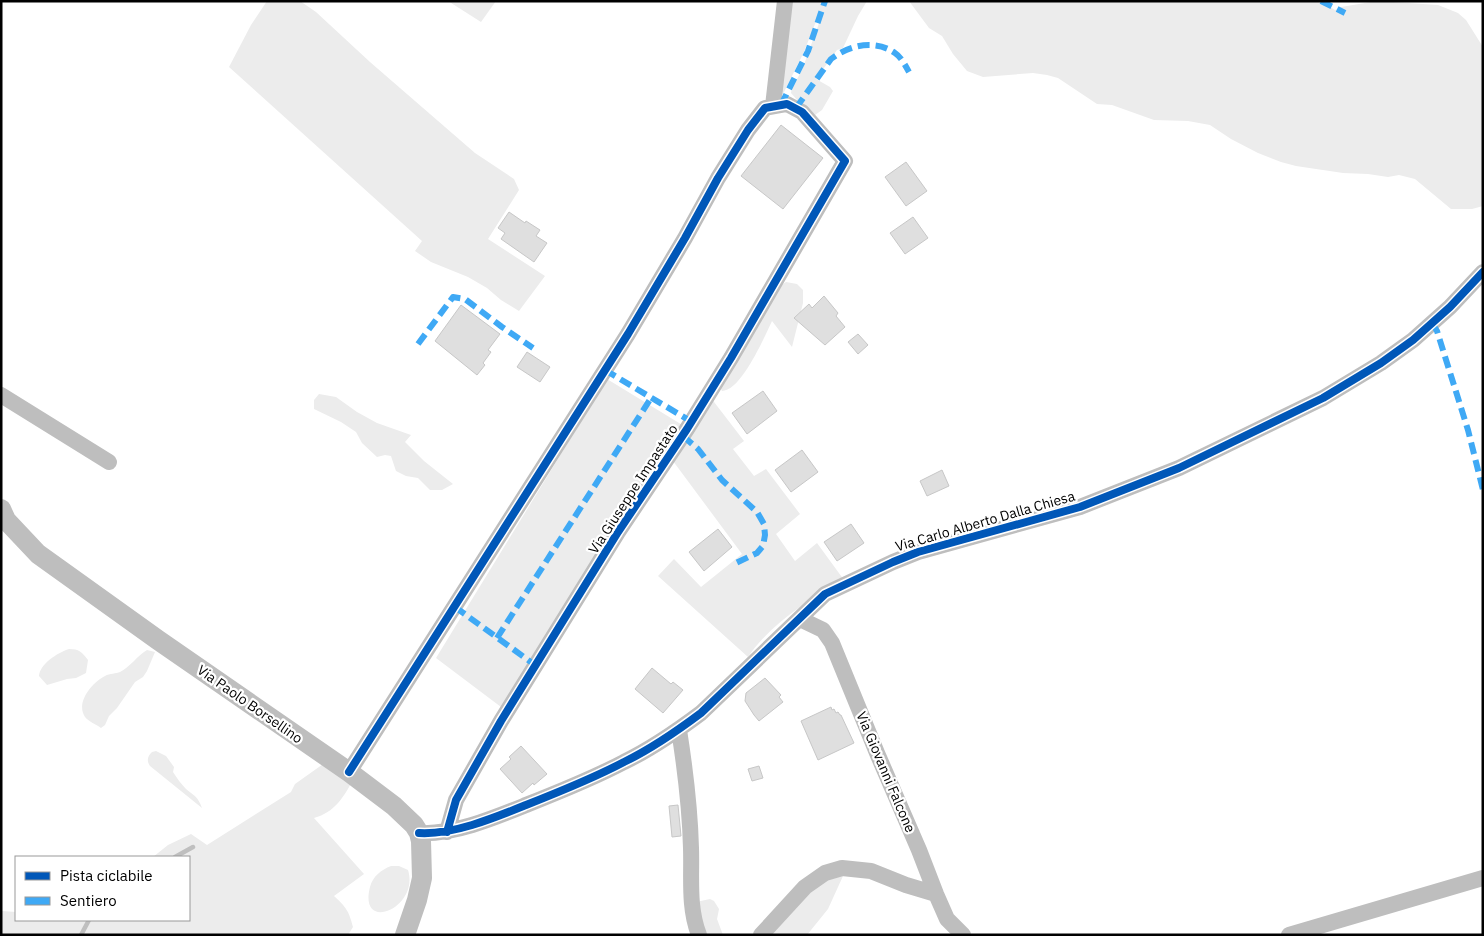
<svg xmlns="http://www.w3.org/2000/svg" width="1484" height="936" font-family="'IBM Plex Sans',sans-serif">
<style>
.green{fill:#ececec}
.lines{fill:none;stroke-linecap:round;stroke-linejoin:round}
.stream{stroke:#bfbfbf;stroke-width:4.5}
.building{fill:#dfdfdf;stroke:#c7c7c7}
.minor{stroke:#bebebe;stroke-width:16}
.tertiary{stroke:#bebebe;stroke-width:20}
.quiet{stroke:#3fa9f5;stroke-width:6;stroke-dasharray:12 6;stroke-linecap:butt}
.cycleway-casing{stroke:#fff;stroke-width:11}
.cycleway{stroke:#0057b8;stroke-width:8}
.labels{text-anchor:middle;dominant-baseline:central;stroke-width:4.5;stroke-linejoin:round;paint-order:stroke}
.street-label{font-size:14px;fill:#000;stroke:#fff}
</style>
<rect width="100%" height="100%" fill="#fff"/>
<path class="green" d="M267,1H300L316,12L370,62L475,153L514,179L519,190L488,239L545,276L519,311L501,300L487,288L468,277L431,262L415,251L422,241L229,67L251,25Z
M448,1H496L481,22Z
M789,1H867L858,16L843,48L837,50L816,79L830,87L833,91L822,110L815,115L798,101L791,93L792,88L802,70L822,15L817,19L803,54L783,94L778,91Z
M909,1H1320L1335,10L1341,7L1377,1L1438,5L1458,13L1466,20L1483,47V206L1472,209H1451L1415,179L1399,175L1388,177L1368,174L1343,173L1296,166L1281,162L1258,153L1231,139L1210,125L1188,121L1154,120L1112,105L1097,104L1058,78L1047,75L1033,73L983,77L967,71L953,54L942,36L929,28Z
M786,282L797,284L803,290V303L792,347L772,321C764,338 741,391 722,391L719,385L777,288Z
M607,379L684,426L505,710L436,658Z
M319,394L336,397L357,412L377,423L411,435L405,442L424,461L453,484L442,490H430L418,478L406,476L396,471L391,456L385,455L377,457L362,443L356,432L341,422L314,409V400Z
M711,398L744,441L733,449L754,476L766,469L800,514L776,534L795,561L817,543L844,580C809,600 771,623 748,657L658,576L674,559L701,587L742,554L673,461Z
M69,649C79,649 82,652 88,660L86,673L76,678L67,679L47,685L39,676C40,664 57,653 69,649Z
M147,650L155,652L147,671L143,677L135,682L117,708L109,716L105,725L101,728C97,725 88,721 85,717C75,702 93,682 105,676C110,673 116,674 120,672C129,668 138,655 147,650Z
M156,751L166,756L174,767L173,772C177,778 181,784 186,789C195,796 198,797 202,808L150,766C146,760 148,756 152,752Z
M326,762L353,780C343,798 335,812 314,818L364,874L334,896C346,907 349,911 353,927L348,935H1L2,911L16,912V920H189V857H153L168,845L191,834L207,845L291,792L295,784Z
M391,866H399L408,870C420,908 358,934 370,887C373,876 381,870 391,866Z
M843,876L828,909L807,935H764L822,877Z
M710,899L714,901L719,909L717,919L723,935H702L696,902Z"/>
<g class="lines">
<path class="stream" d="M175,857L193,847
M81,935L89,920"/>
</g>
<path class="building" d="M781,125L823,158L783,209L741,176Z
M906,162L927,191L906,206L885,177Z
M509,212L525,223L526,221L540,230L536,236L547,243L534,262L501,239L505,233L498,228Z
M913,217L928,238L905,254L890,233Z
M824,296L838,313L836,316L845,327L825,345L794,318L809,304L812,308Z
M461,305L500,334L488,350L491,352L483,363L485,365L477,375L435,341Z
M858,334L868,345L858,354L848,342Z
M527,352L550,367L540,382L517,367Z
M763,391L777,411L747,434L732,413Z
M802,450L818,472L791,492L775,470Z
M942,470L949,486L927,496L920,481Z
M851,524L864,543L837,561L824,542Z
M718,529L732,547L704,571L689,552Z
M652,668L671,684L673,682L683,690L663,713L635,689Z
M765,678L781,695L779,697L783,702L759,721L754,715L745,701L746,693Z
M831,707L832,710L834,709L836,713L838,712L840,715H841L854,743L818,760L801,721Z
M521,746L547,774L534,785L533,783L522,793L500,769L511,759L509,757Z
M759,766L763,778L752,781L748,769Z
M678,805L681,836L672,837L669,806Z"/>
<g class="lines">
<path class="minor" d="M773,106L785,1
M1,395L109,462
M800,619L823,630L832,643L877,753L919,850L936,894L947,919L963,935
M679,730C685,768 690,809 691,848C692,877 688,907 699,935
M349,772L628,334L685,238L718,178L748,130L765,108L787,104L802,112L845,161L731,358L687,429L618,532L501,721L456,800L447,832
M419,833C453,835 494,818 526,805C559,792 592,779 624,762C651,749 677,731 701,713L825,594L893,562L918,552L1080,507L1179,468L1323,398L1381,363L1413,340L1450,307L1483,272
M761,935L805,887L825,873L842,868L871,871L906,885L936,894
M1289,935L1483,878"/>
<path class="tertiary" d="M1,509L6,520L38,554L158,640L349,772L394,806L414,825L419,833L421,841L422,878L417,900L405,935"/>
<path class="quiet" d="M1321,1L1345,13
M781,105L808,51L825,1
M796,108L831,59C849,45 875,39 895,53C901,57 905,65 909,72
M1432,323L1437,331L1468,430L1483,490
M418,344L453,297L465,299L502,327L533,348
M605,370L692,422
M683,436L698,449L722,480L757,512L764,524L765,535L763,546L757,553L736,563
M455,607L535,665
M497,638L651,398"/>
<defs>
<path id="cycleway" d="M349,772L628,334L685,238L718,178L748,130L765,108L787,104L802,112L845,161L731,358L687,429L618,532L501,721L456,800L447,832
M419,833C453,835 494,818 526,805C559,792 592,779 624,762C651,749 677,731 701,713L825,594L893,562L918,552L1080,507L1179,468L1323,398L1381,363L1413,340L1450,307L1483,272"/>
</defs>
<use href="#cycleway" class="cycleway-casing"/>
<use href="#cycleway" class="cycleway"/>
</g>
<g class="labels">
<g class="street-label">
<text transform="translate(633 489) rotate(-57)">Via Giuseppe Impastato</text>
<text transform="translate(985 521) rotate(-16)">Via Carlo Alberto Dalla Chiesa</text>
<text transform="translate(250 704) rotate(35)">Via Paolo Borsellino</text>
<text transform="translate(886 772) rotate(67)">Via Giovanni Falcone</text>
</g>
</g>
<rect width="1484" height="936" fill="none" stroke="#000000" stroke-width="5"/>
<rect x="15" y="856" width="175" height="65" fill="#ffffff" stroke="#999999"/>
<rect x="25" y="872" width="25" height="8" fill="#0057b8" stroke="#999999"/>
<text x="60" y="881" font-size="15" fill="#000000">Pista ciclabile</text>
<rect x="25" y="897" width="25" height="8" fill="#3fa9f5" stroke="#999999"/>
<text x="60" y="906" font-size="15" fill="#000000">Sentiero</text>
</svg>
